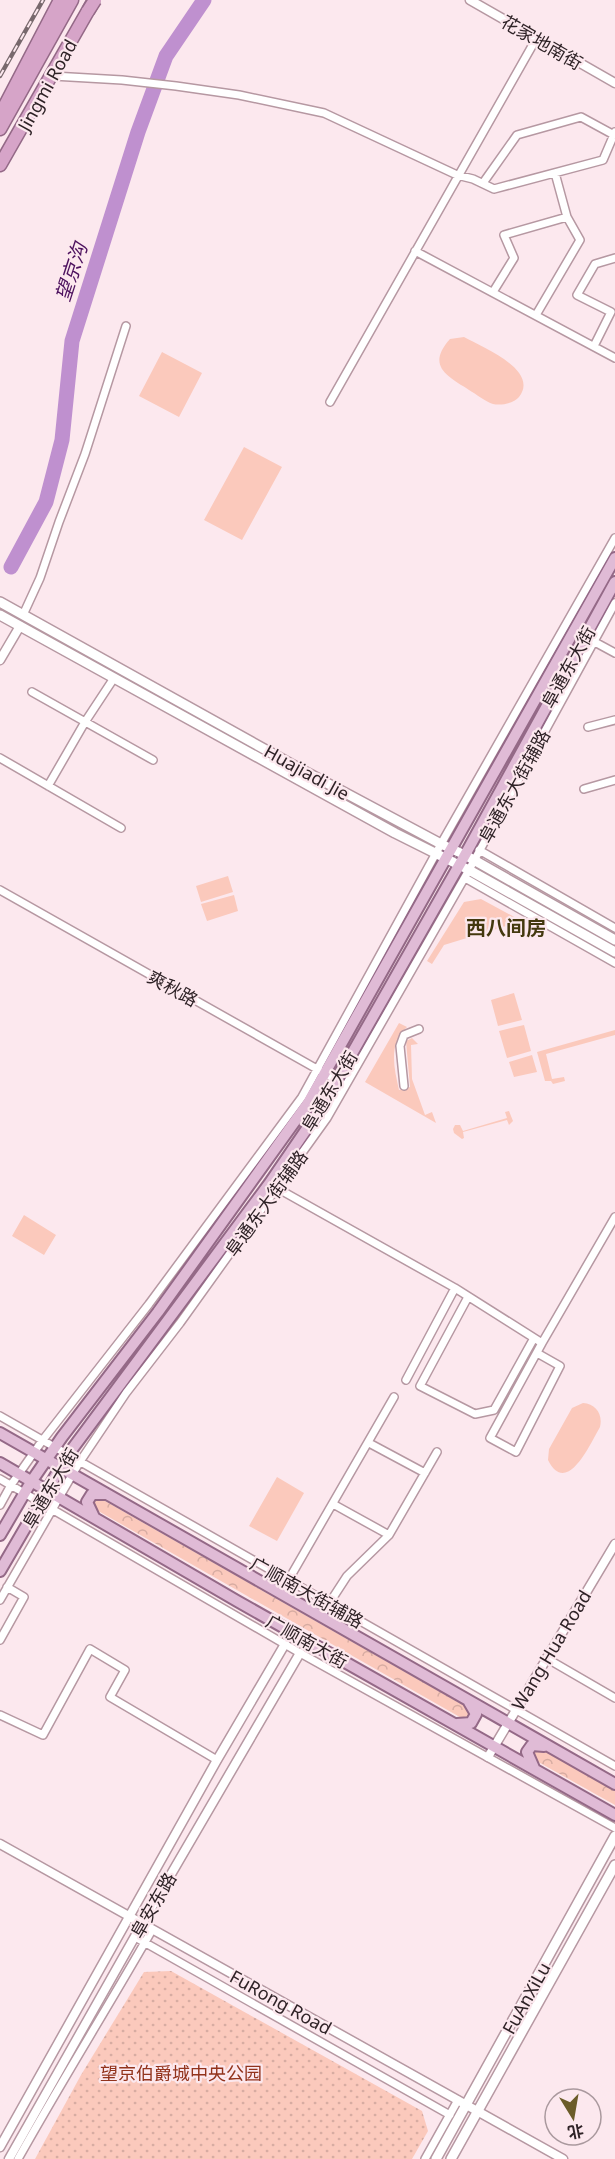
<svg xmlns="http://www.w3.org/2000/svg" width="615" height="2159" font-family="'Noto Sans','Noto Sans SC',sans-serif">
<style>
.green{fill:#fbc9bc}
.forest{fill:url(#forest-crowns)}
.park{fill:url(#park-dots)}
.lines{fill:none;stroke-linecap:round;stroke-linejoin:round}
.river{stroke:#bf90cf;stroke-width:15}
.minor-casing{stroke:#b698a2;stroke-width:10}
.tertiary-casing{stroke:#b698a2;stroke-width:11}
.secondary-casing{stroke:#b698a2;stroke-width:12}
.primary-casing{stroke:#946987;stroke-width:14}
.trunk-casing{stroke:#946987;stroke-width:15}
.minor{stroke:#fff;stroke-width:7}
.tertiary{stroke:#fff;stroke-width:8}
.secondary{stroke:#fff;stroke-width:9}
.primary{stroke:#e0bbd6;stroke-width:10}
.trunk{stroke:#d6a4c8;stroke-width:12}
.rail-casing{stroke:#78696d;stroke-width:4.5}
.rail{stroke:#fce8ee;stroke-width:2;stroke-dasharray:7;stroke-linecap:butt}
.trunk-bridge-casing{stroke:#946987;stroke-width:15;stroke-linecap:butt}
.trunk-bridge{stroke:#d6a4c8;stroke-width:12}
.labels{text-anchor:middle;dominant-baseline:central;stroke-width:4.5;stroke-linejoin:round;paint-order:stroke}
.street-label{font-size:18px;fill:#2f2327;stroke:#fce8ee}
.park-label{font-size:18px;fill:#92331c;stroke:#fce8ee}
.water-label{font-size:20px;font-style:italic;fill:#4d115e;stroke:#fce8ee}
.neighbourhood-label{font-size:20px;font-weight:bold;fill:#43380e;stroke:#fce8ee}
</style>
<defs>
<pattern id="forest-crowns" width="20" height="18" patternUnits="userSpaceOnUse" patternTransform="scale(1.5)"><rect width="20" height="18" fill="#fbc9bc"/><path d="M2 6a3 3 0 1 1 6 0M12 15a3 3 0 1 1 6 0" fill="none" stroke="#d7aca2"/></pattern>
<pattern id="park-dots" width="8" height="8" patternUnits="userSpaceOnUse" patternTransform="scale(1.5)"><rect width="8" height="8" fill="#fbc9bc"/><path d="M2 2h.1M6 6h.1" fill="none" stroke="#d7aca2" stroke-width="1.8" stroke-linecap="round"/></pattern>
</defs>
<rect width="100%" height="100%" fill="#fce8ee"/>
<path class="green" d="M464,337C482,347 540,370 519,397C514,403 501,406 493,404C486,402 476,394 469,390C447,376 426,366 450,339Z
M162,352L202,373L179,417L139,396Z
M244,447L282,467L242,540L204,520Z
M228,876L233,892L201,902L196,886Z
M234,895L238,911L207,921L201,904Z
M481,899L518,919L516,923L444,945L432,964L427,961L464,902Z
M514,993L522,1020L498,1026L491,1000Z
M399,1023L407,1027C388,1044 394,1067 399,1090L410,1087L406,1041L412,1038L418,1044L411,1045L412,1079L425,1115L432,1112L436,1123L365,1082Z
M524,1025L531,1051L507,1058L499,1031Z
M615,1030V1035L546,1054L552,1079L564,1077L565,1081L553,1084L551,1081H545L537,1052Z
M532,1055L537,1072L514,1077L509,1062Z
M509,1111L513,1121L509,1125L507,1120L463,1132L464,1138L462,1139L454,1133L453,1129L455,1125H460L463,1131L507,1118L505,1112Z
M24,1215L56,1235L44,1255L12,1236Z
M583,1403C596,1404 603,1414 600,1427C591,1442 567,1498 548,1460L549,1449L572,1408Z
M277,1477L304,1493L277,1541L249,1526Z"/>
<path class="forest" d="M98,1497L470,1709L472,1713L469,1719L465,1720L93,1508L91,1503Z
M539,1748L615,1790V1805L533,1759L531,1753L534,1749Z"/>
<path class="park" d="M171,1971L422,2111L428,2131L412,2159H35L81,2075L144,1972Z"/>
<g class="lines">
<path class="river" d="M11,567L46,502L62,440L72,341L138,132L166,56L204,0"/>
<defs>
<path id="minor" d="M53,76L122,80L176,86L239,95L324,113L457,175L473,179L494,189L603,160L615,132
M483,183L517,135L581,117L614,135
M415,251L615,358
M493,292L514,258L504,235L567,217
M536,315L580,240L567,217L555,173
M594,346L611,312L577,295L595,264L615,258
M330,402L536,39
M23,615L40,578L59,522L85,454L126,326
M591,640L615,653
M32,692L153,760
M588,727L615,720
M0,758L121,828
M48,786L85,722L114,678
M584,789L615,780
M479,850L615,928
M465,878L615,963
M0,890L340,1082
M404,1086L400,1046L404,1035L419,1029
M275,1187L455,1288L542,1343
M468,1297L420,1386L475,1414L494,1410L534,1338
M537,1353L560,1366L516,1452L490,1438L542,1343L615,1217
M406,1380L455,1288
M0,1416L615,1766
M369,1443L425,1473
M0,1479L300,1653L615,1828
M333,1504L389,1535
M0,1505L11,1485L42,1441L149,1304L302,1097L441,844L615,538
M281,1593L394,1397
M0,1600L79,1463L126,1393L180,1323L327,1118L469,870L615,603
M321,1616L347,1576L389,1535L437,1452
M0,1640L24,1597L7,1587
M546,1658L615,1698
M0,1715L43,1735L90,1649L125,1670L110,1697L217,1760
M135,1937L450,2115
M18,2159C61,2082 108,2007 152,1930
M425,2159L458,2100"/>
<path id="tertiary" d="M470,0L615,83
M0,660L20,626
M488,1757L615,1544
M0,1844L563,2159
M0,2147L217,1760L285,1644
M9,2159L142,1924L300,1653"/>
<path id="secondary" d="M0,602L293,765L441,844L465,855L615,940
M0,615L395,833L469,870L615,952
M436,2159L615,1836
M451,2159L615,1865"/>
<path id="primary" d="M0,1433L615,1784
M0,1463L237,1601L615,1815
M94,1517L87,1502L92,1494H105
M0,1535L31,1482L62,1437L158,1312L308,1103L615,558
M0,1571L67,1456L269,1184L321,1108L465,855L615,582
M457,1724L471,1723L476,1714L469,1702
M534,1768L527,1752L532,1745L544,1746"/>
<path id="trunk" d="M0,115L60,0
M0,129L72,0
M0,165L93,2"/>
</defs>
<use href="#minor" class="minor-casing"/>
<use href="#tertiary" class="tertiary-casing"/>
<use href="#secondary" class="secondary-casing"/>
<use href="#primary" class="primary-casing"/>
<use href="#trunk" class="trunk-casing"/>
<use href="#minor" class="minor"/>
<use href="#tertiary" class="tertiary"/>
<use href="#secondary" class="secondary"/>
<use href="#primary" class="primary"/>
<use href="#trunk" class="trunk"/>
<defs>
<path id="rail" d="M0,76L43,0"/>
</defs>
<use href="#rail" class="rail-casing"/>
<use href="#rail" class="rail"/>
<defs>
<path id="trunk-bridge" d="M88,11L95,0"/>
</defs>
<use href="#trunk-bridge" class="trunk-bridge-casing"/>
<use href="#trunk-bridge" class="trunk-bridge"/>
</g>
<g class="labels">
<g class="street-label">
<text transform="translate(542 42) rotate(30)">花家地南街</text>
<text transform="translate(47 85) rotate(-61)">Jingmi Road</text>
<text transform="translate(568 667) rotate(-61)">阜通东大街</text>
<text transform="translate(307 772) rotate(29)">Huajiadi Jie</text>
<text transform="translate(514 786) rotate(-61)">阜通东大街辅路</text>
<text transform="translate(173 988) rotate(29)">爽秋路</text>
<text transform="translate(329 1091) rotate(-59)">阜通东大街</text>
<text transform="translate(266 1203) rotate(-54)">阜通东大街辅路</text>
<text transform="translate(50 1488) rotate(-59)">阜通东大街</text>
<text transform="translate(307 1592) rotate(29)">广顺南大街辅路</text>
<text transform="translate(307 1641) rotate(29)">广顺南大街</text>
<text transform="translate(551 1650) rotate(-59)">Wang Hua Road</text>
<text transform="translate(153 1905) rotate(-60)">阜安东路</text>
<text transform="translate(526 1998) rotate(-61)">FuAnXiLu</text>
<text transform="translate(281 2002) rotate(29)">FuRong Road</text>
</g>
<g class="park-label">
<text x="181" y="2073">望京伯爵城中央公园</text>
</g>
<g class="water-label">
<text transform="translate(71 272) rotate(-72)">望京沟</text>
</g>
<g class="neighbourhood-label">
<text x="506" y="927">西八间房</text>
</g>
</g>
<g transform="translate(573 2117) rotate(169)"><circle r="28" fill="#fce8ee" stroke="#aa999e" stroke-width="1.5"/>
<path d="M0-4.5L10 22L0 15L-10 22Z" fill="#6b5c29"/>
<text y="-9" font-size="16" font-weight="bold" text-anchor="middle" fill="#2f2327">北</text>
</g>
</svg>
